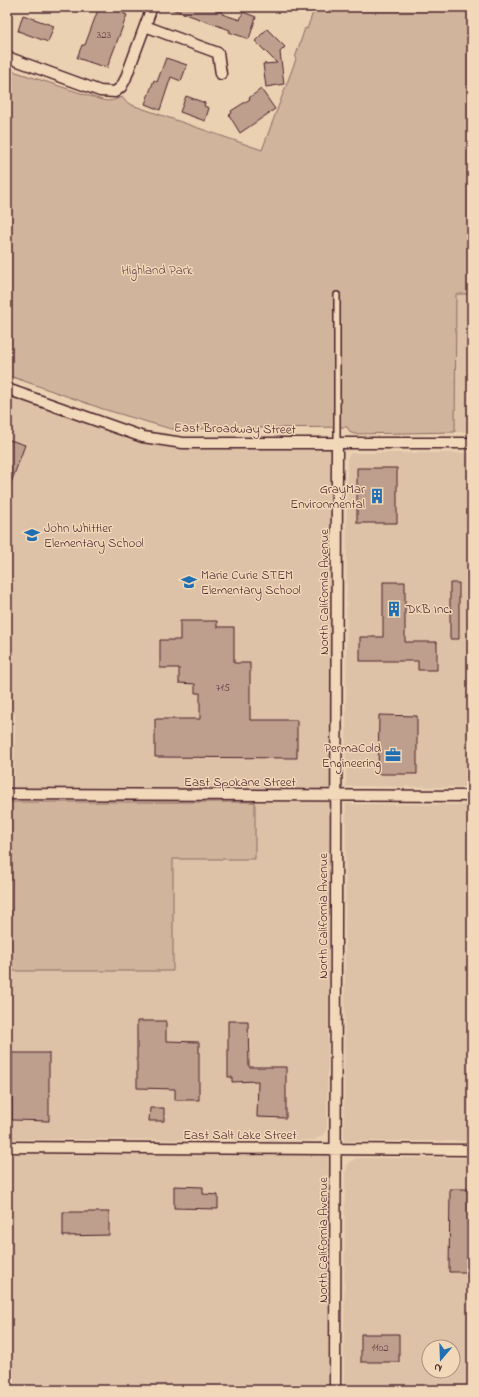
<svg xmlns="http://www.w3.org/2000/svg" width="479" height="1397" font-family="'Indie Flower',sans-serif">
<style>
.built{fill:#ddc2a7;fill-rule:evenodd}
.green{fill:#d0b49c;stroke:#8d6a64}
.building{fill:#be9f8d;stroke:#4a1f2b}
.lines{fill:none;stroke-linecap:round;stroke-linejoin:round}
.lane-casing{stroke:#4a1f2b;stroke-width:8}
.street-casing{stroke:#4a1f2b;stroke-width:13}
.lane{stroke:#f1d8b8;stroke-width:5}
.street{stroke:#f1d8b8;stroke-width:10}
.labels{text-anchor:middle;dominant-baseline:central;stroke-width:3;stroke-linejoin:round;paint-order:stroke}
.number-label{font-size:11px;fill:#673f44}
.park-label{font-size:13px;fill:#653d42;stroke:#f1d8b8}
.street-label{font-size:13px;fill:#4a1f2b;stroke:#f1d8b8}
.poi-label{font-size:13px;fill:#4a1f2b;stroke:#f1d8b8;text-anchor:start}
</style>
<rect width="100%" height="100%" fill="#ead1b2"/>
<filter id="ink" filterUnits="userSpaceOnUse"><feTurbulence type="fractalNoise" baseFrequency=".025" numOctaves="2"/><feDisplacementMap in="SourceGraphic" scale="8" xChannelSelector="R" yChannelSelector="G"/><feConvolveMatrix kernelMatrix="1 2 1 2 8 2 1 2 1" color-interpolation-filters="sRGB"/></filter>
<g filter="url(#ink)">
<path class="built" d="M456,294H472V432H455Z
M7,388L143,437L337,443L336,795L14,794L15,714L7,711Z
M351,453H472V787L346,786L347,459Z
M7,802H10L11,971H173V859H255V802H331L327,1127L324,1135L314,1140L7,1139Z
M346,804L472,805V1141H344Z
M7,1154L328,1155V1390H7L8,1253H7Z
M356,1158H472V1390H344L345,1173L348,1164ZM429,1347H453V1371H429Z"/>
<path class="green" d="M315,7H472V294H456L455,432L355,434L351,433L347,427L171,429L103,409L7,375V69L102,100C110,102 115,100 122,97L126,102L132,105L262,150L296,59L295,58L305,28L307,29Z
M10,802H255V859H173V971H10Z
M7,1253H8V1341H7Z"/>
<path class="building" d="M99,7H127L124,14L127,15L107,68L77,58L82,45H85Z
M169,7H210L223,12L222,14L240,20L243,12L256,17L249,39L229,32L230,30L169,8Z
M23,15L54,26L48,42L18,31Z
M267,29L285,47L280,52L284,84L266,87L263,64L277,63L255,41Z
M166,58L187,65L181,81L171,77L160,110L145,104L154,80L157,82Z
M261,89L275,109L240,133L229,115L232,113L231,111L250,99L249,98Z
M186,96L205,103L204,106L209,108L205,121L180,112Z
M7,439L25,445L8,491H7Z
M357,468H397V523H357Z
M383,582H405V642H437V670H418V661H360V637H383Z
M450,583H459V639H450Z
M180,621H217V627H234V663H250V720H297V758L155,757V719H200V693H195V684L179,683V668H160V640H180Z
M379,715L417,716V774H378Z
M137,1021H166V1041L199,1042V1100H175V1089L137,1088Z
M228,1021H248L249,1067H286V1118L257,1117L258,1081L232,1082V1077H228Z
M12,1053H49V1121L12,1120Z
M150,1108H164V1121H149Z
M174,1186L203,1187V1194L218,1195V1209L174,1208Z
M450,1189H472V1272H449Z
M63,1212H109V1235L63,1236Z
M361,1334H399V1362H361Z"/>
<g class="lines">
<defs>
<path id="lane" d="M337,443V295"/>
<path id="street" d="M145,26L218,53L221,74
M7,57L100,91L115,92L121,87L125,80L152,7
M7,389L143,437L183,443H472
M7,794L472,796
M7,1147L472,1150
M335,1390L337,443"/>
</defs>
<use href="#lane" class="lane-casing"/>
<use href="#street" class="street-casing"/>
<use href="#lane" class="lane"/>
<use href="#street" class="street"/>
</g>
</g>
<defs>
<symbol id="building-bare" viewBox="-9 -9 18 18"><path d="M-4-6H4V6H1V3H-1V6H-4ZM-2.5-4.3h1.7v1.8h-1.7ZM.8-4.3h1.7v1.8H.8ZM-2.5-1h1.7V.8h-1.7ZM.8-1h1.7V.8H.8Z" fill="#1f6fb2" stroke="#f1d8b8" stroke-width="2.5" paint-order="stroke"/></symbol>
<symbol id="school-bare" viewBox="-9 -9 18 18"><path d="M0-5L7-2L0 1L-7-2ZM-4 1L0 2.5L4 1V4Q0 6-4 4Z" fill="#1f6fb2" stroke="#f1d8b8" stroke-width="2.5" paint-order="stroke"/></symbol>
<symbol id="office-bare" viewBox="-9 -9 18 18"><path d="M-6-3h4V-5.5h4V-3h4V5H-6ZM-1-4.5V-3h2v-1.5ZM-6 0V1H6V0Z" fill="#1f6fb2" stroke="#f1d8b8" stroke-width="2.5" paint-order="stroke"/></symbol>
</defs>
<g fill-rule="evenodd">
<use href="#building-bare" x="366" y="485" width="22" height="22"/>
<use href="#school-bare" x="21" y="524" width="22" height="22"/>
<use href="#school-bare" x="178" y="571" width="22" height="22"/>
<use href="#building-bare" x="383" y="598" width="22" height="22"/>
<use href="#office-bare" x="382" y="744" width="22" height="22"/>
</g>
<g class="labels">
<g class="number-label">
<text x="104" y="35">323</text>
<text x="223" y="688">715</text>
<text x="380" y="1348">1102</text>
</g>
<g class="park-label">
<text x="157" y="270">Highland Park</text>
</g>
<g class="street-label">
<text transform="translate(235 429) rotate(1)">East Broadway Street</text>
<text transform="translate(324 592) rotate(-90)">North California Avenue</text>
<text x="240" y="782">East Spokane Street</text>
<text transform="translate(323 916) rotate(-90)">North California Avenue</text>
<text x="240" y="1135">East Salt Lake Street</text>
<text transform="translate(323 1240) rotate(-90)">North California Avenue</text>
</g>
<g class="poi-label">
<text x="365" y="489" text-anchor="end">GrayMar<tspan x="365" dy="15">Environmental</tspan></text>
<text x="44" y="528">John Whittier<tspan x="44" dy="15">Elementary School</tspan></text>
<text x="201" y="575">Marie Curie STEM<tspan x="201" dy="15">Elementary School</tspan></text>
<text x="406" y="609">DKB Inc.</text>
<text x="381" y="748" text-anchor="end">PermaCold<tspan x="381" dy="15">Engineering</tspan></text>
</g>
</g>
<rect width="479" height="1397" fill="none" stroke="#f1d8b8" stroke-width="24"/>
<rect x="12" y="12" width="455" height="1373" fill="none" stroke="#4a1f2b" stroke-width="1.5" filter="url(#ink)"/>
<g transform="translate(441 1359) rotate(199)"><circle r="19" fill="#f1d8b8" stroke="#ae8e80"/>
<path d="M0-3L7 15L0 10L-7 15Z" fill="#1f6fb2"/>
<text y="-6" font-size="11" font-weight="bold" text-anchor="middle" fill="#4a1f2b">N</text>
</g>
</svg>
